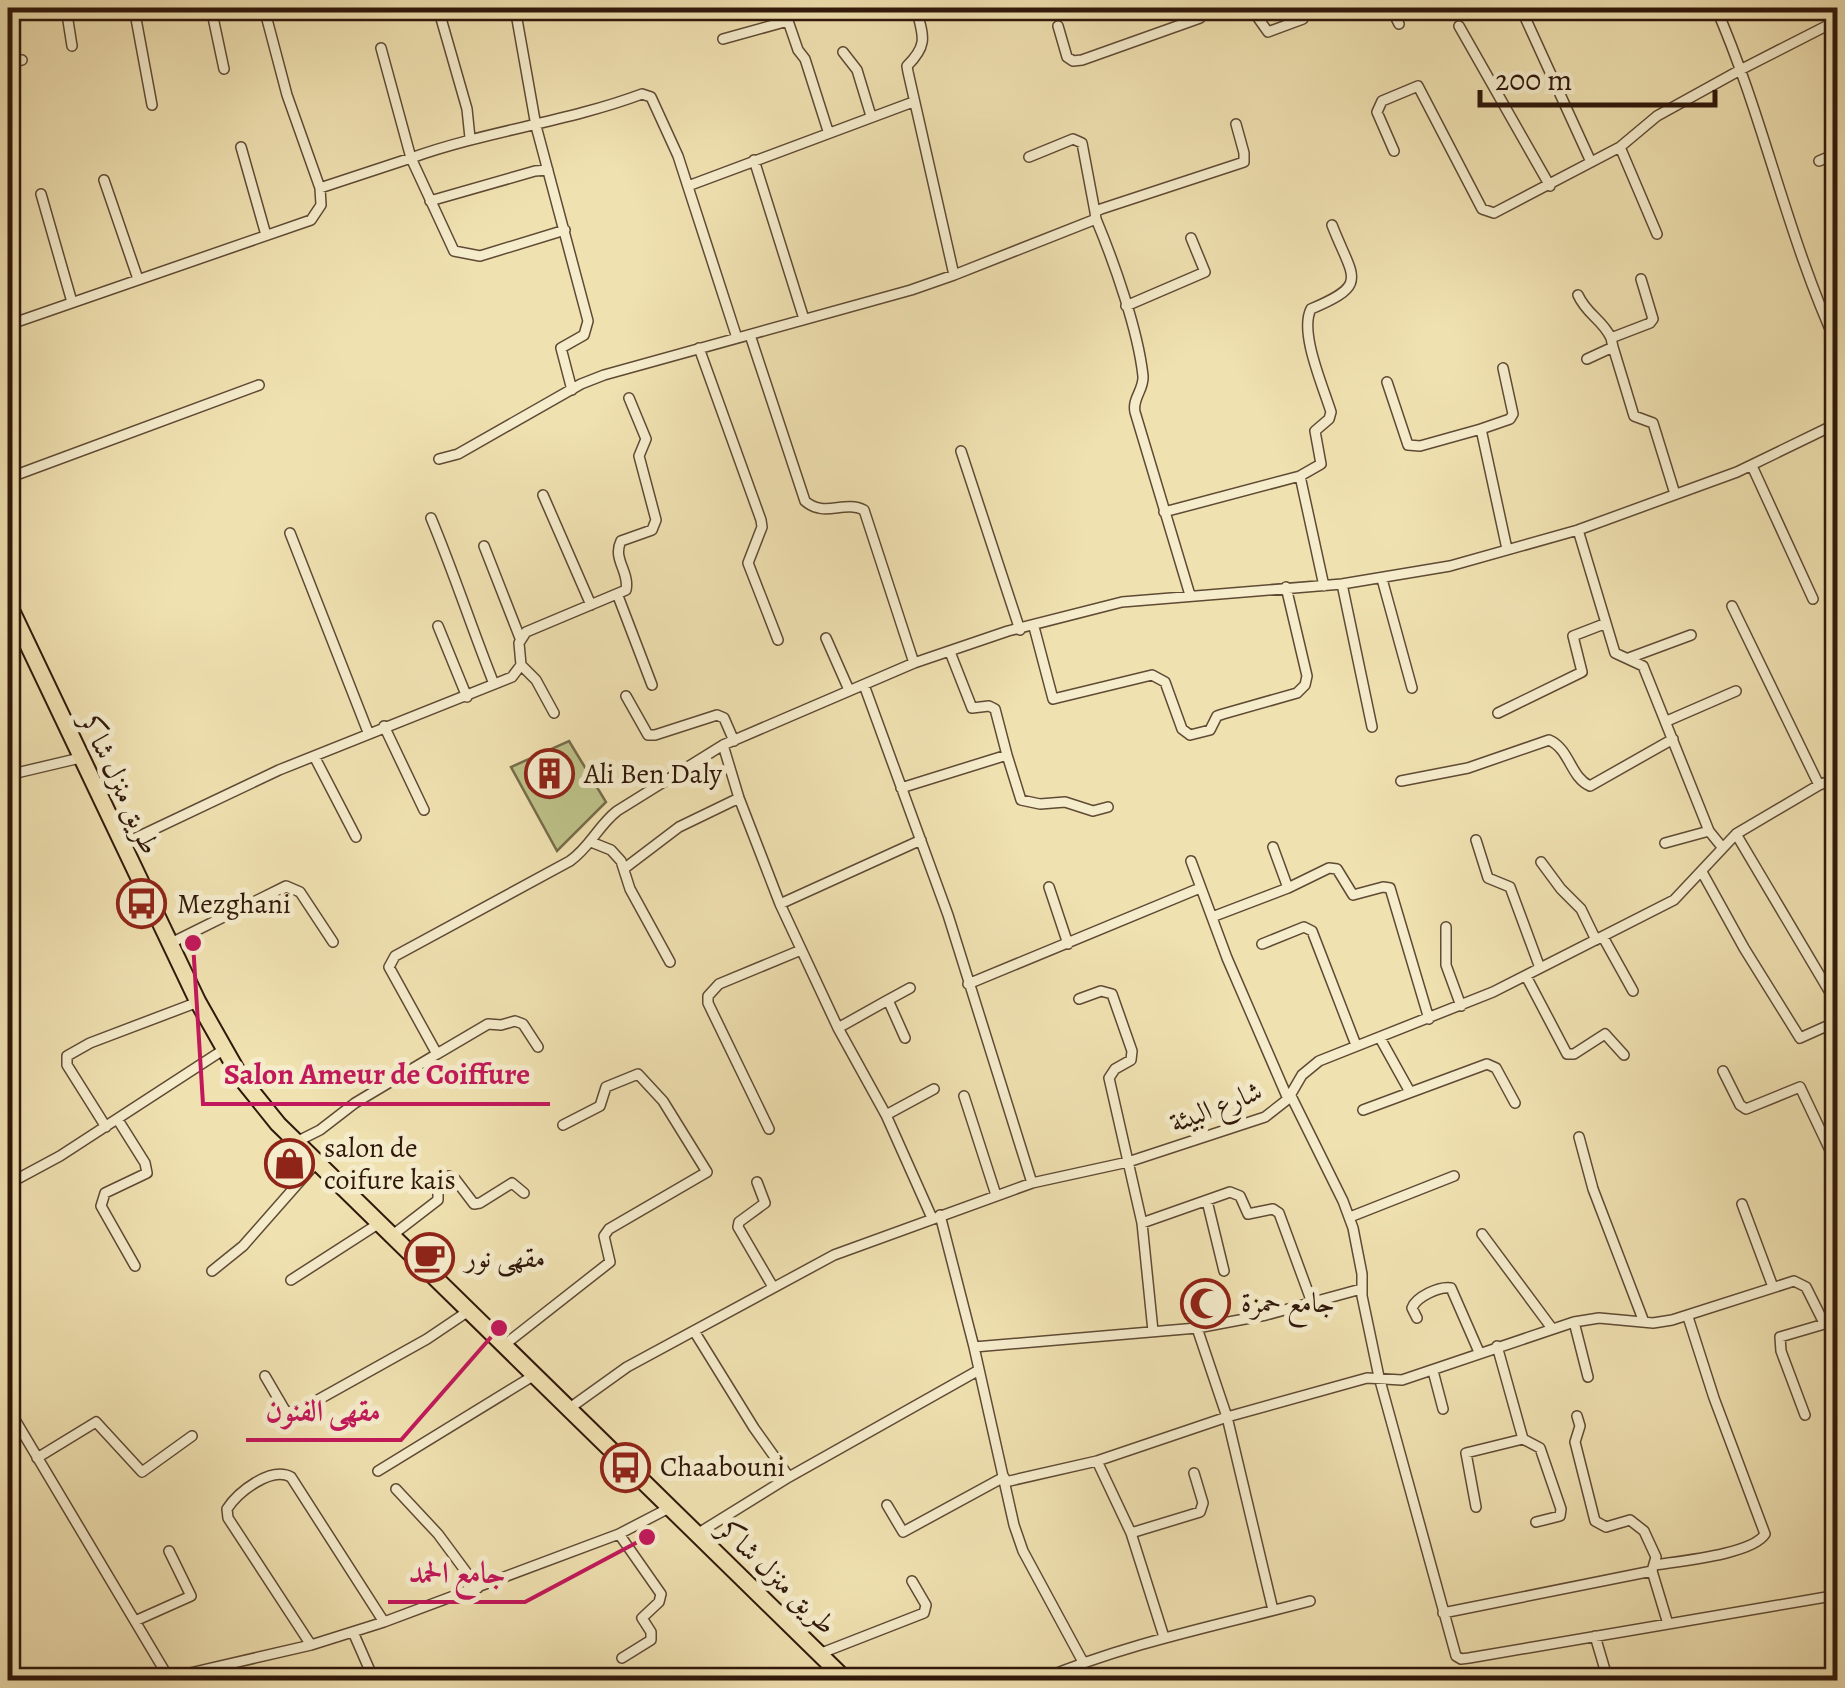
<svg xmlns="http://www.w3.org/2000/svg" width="1845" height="1688" font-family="Alegreya,Amiri,serif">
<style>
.green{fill:#bdc289;stroke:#766c4a;stroke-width:2.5}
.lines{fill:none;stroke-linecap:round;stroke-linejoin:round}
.street-casing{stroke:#5f4a34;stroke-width:12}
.primary-casing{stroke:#2f170a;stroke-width:19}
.street{stroke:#f5eccc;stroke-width:9}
.primary{stroke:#f0e1b1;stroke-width:15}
.labels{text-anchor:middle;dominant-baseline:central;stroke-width:10;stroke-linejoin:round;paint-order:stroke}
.poi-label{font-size:28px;fill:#2f170a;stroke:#f5eccc;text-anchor:start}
.street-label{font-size:28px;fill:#2f170a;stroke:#f5eccc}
.leader{fill:none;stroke:#c2185b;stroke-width:4}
.callout-dot{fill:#c2185b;stroke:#f5eccc;stroke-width:4}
.callout-label{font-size:30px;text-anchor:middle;font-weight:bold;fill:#c2185b;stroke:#f5eccc;stroke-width:10;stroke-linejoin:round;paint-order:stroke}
</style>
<rect width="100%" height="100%" fill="#f0e1b1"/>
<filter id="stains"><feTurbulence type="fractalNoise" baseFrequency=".002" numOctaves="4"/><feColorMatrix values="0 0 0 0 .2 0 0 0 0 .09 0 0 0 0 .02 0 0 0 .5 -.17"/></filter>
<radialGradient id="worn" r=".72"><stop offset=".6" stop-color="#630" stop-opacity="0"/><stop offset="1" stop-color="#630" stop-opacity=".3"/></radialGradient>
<path class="green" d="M569,741L606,802L557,851L511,767Z"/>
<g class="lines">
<defs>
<path id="street" d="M66,8L72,46
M134,8L152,105
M211,8L224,69
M438,8L467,109L470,138
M515,8L536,126L588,321L584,335L561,348L572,390
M635,8L644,12L659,8
M916,8C923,36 929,44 907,66L908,72L954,275L1096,219C1114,262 1138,330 1143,376C1144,390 1132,398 1135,412L1190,595
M1251,8L1268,32L1303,19L1306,8
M1391,8L1399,24
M1716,8C1764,118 1787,237 1838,347
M516,13L533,8
M1523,13L1591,162
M1058,26L1067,57L1073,61L1082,60L1200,18L1202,8
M1459,26L1550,186
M723,39L788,21L798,50L805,59L828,131
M381,48L411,158C486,131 567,122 642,94L651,97L678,156L737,338
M843,52L857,70L871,116
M8,62L22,60
M241,147L266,235
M1620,147L1657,234
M1394,151L1377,112L1382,101L1418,86L1482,209L1494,213L1620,147L1657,116L1742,69L1838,20
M1029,157L1073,139L1082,143L1095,212
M754,160L804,319
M1819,161L1838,153
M104,180L138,279
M688,186L913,102
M320,188L411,158L454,251L480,256L565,230
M41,194L72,302
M430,201L535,171L548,170
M1096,219L1095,212L1101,209L1244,162V153L1236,124
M1578,295C1587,315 1602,319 1611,338
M1126,306L1205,272L1191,238
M8,325L311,220L321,205L320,188L287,95L264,8
M750,335L805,501C824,518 844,500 864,510L914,663
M1613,347L1611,338L1650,323L1653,319L1641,279
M699,348L761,520L762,527L748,563L778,640
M1587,359L1613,347L1634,416L1653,423L1675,494
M1503,368L1513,414L1510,419L1481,429L1507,549
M1387,382L1408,445L1420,446L1481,429
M961,451L1020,630
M439,459L458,454L581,384L604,375L911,290L954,275
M1752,466L1813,599
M8,478L259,385
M543,495L591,605
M1164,512L1300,476
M431,518C454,573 472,629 494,684
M1578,530L1615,653L1643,666L1709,831L1722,847
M290,533L368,732
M484,546L520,638
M1382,579L1412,688
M1342,584L1372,727
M1324,586L1300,476L1321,464L1315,431L1329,419L1331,412C1323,386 1299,332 1311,309C1370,284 1353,279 1332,225
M618,596L652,685
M1732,606L1819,785
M438,626L467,697
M1034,627L1053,699L1152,675L1165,682L1182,729L1190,735L1210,730L1217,716L1223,714L1297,693L1305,685L1307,676L1286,587
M826,638L849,690
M950,652L972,708L989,706L995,709L1007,755
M1629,658L1691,635
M521,665L536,680L554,713
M864,685L948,915L1032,1183
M626,696L648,735H655L717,715L724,718L734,741
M1498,713L1582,672L1573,636L1604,624
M1667,721L1736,691
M384,726L424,810
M723,745L739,798L780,904L838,1028L886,1115L932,1218
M314,756L356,837
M8,775L80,758
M1401,781L1468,768L1549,740C1570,749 1570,777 1590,786L1673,739
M901,788L1007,755L1021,800L1040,804L1065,802L1093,811L1108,807
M1736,834L1838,1006
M1476,840L1488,878L1510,887L1540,968
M591,842L611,850L621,861L630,889L670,962
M1665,843L1709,831
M123,844L279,770L512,677L521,665L519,643L526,632L626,590C630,572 612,559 621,541L652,530L656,520L639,456L646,439L629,398
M1273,847L1288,888
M1191,861L1227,958L1288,1099
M1541,862L1561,889L1581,909L1596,940
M625,868L679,827L739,798
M1702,872L1744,948L1800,1038L1838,1021
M1049,887L1068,944
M780,904L921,840
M1212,917L1288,888L1329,868L1337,869L1353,895L1383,887L1390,888L1429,1019
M1446,927V965L1461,1006
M1603,937L1633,991
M169,944L286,886L300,892L333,942
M1262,944L1304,927L1312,931L1356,1045
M1526,976L1567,1054H1574L1605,1034L1624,1055
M968,984L1200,888
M1079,999L1101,991L1112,994L1132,1051L1131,1060L1115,1069L1109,1078L1142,1223L1153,1331
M888,1000L910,988
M838,1028L888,1000L905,1038
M1380,1038L1410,1092
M437,1054L488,1024L501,1025L515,1021L523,1024L538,1047
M1723,1071L1740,1105L1746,1109L1800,1087L1838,1167
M964,1096L996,1195
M1291,1096L1343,1201L1353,1228L1362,1274V1296L1379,1377L1456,1656L1461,1659L1469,1658L1838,1595
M1363,1110L1487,1064L1496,1068L1515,1103
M886,1115L934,1089
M118,1120L145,1163L147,1173L105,1193L101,1206L135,1266
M106,1127L67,1065V1056L90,1043L198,1002
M769,1129L708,1003V996L719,984L801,950
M1579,1137L1593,1189L1644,1322
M296,1142L320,1130L355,1103L437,1054L389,967L395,956L570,861C590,847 598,826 617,811L723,745L914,663L1008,631L1122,602L1342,584L1450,566L1578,530L1737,472L1838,423
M757,1182L765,1203L739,1222L738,1227L773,1287
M8,1184L60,1156L223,1050
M1207,1201L1224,1271
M1742,1204L1773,1287
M940,1215L974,1347L1014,1525L1023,1551L1083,1662
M1350,1217L1454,1176
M1142,1223L1230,1192L1240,1196L1248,1214L1273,1209L1279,1213L1311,1300
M1482,1234L1551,1327
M390,1237L438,1200V1185L449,1176L455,1179L474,1204L480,1203L512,1183L524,1193
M212,1271L243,1246L316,1163
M291,1280L378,1224
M8,1285L15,1281
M1417,1318L1412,1308C1416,1297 1439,1286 1451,1288L1479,1352
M1574,1322L1588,1377
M694,1331L754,1428L789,1477
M503,1346L610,1262L604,1236L609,1229L707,1172L663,1101L638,1074L606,1087L600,1106L563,1125
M1497,1346L1523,1439L1540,1448L1561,1509L1560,1516L1536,1522
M974,1347L1197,1328L1266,1315L1361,1289
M1433,1371L1443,1409
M265,1376L286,1412L298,1411L427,1339L467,1312
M8,1408L170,1680
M567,1410L627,1367L834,1255L1032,1183L1128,1162L1265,1117L1288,1099L1302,1075L1319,1061L1493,992L1674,900L1736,834L1819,785L1838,778
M1805,1415L1781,1351L1780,1337L1838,1320
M1577,1416L1580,1426L1575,1442L1595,1521L1606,1527L1630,1520L1644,1531L1656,1557L1652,1571L1668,1624
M37,1458L96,1422L142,1472L192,1436
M1097,1461L1131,1533L1164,1637
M378,1471L533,1376
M1005,1482L1097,1461L1227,1417L1197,1328
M396,1489L438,1534L478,1588
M887,1505L903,1532L1004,1477
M1476,1507L1466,1453L1523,1439
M1131,1533L1200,1512L1203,1503L1194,1473
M619,1534L661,1594L659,1602L642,1618L651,1632V1640L622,1658
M697,1534L789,1477L979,1370
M1655,1565C1680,1561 1753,1554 1765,1534L1714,1398L1688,1317
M1273,1610L1227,1417L1367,1378L1402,1380L1574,1322L1599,1318L1653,1323L1672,1320L1794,1281L1806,1287L1824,1323
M1443,1613L1652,1571
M135,1621L191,1596L169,1551
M353,1632L374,1680
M1595,1636L1608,1680
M311,1645L228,1518L227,1509C238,1492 271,1466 291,1477L384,1622
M819,1654L924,1613L926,1605L912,1581
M1547,1679L1548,1680
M160,1680L311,1645L384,1622L619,1534L671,1507
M1040,1680C1127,1643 1219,1625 1310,1601"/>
<path id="primary" d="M8,603L198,1002L241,1078L278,1124L846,1680"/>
</defs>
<use href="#street" class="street-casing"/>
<use href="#primary" class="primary-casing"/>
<use href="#street" class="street"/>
<use href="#primary" class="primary"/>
</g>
<defs>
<symbol id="building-ring" viewBox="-11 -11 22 22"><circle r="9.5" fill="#f5eccc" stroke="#8f2418" stroke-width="1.5"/><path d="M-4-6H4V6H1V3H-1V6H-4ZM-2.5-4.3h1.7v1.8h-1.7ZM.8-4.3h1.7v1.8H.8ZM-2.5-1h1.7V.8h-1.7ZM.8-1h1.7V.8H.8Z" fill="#8f2418"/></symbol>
<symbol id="bus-ring" viewBox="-11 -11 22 22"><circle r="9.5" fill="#f5eccc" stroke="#8f2418" stroke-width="1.5"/><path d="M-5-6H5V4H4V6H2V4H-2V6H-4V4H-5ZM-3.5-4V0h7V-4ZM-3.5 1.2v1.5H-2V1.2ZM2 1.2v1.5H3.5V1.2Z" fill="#8f2418"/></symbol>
<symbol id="shop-ring" viewBox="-11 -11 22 22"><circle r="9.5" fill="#f5eccc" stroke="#8f2418" stroke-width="1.5"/><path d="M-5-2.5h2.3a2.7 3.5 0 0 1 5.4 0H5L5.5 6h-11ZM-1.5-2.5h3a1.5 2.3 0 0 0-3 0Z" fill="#8f2418"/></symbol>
<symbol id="cafe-ring" viewBox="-11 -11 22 22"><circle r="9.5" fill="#f5eccc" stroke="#8f2418" stroke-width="1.5"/><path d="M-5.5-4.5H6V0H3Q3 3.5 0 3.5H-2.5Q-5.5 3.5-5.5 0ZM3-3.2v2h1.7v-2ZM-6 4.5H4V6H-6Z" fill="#8f2418"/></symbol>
<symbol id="mosque-ring" viewBox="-11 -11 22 22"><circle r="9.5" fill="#f5eccc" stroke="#8f2418" stroke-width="1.5"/><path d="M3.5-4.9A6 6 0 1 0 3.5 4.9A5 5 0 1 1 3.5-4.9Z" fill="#8f2418"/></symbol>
</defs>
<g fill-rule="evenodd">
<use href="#building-ring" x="522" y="746" width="55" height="55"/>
<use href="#bus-ring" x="114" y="876" width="55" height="55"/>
<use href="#shop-ring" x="262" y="1136" width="55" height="55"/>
<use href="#cafe-ring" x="402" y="1230" width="55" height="55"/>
<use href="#mosque-ring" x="1178" y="1276" width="55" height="55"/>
<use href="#bus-ring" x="598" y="1440" width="55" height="55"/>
</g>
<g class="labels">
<g class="poi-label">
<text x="584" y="774">Ali Ben Daly</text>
<text x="177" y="904">Mezghani</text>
<text x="324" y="1148">salon de<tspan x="324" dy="32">coifure kais</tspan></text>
<text x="465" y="1258">مقهى نور</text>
<text x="1241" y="1303">جامع حمزة</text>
<text x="660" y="1467">Chaabouni</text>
</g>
<g class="street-label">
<text transform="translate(120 784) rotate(65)">طريق منزل شاكر</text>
<text transform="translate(1216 1107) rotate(-21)">شارع البيئة</text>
<text transform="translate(777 1577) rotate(44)">طريق منزل شاكر</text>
</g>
</g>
<path class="leader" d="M193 943L203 1104H550M499 1328L401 1440H246M647 1537L525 1602H388"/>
<g class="callout-dot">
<circle cx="193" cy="943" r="10"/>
<circle cx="499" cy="1328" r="10"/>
<circle cx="647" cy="1537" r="10"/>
</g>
<g class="callout-label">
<text x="377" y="1084">Salon Ameur de Coiffure</text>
<text x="323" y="1421">مقهى الفنون</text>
<text x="457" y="1583">جامع الحمد</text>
</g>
<rect width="1845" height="1688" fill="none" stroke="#f0e1b1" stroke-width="40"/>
<rect x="10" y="10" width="1825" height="1668" fill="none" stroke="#2f170a" stroke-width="5"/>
<rect x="20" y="20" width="1805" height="1648" fill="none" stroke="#2f170a" stroke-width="2.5"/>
<path d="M1480 90v15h235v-15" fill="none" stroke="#2f170a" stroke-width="5"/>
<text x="1495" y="90" font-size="30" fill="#2f170a" stroke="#f5eccc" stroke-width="8" paint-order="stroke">200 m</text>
<rect width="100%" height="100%" filter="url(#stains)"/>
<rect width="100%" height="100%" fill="url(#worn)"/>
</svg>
